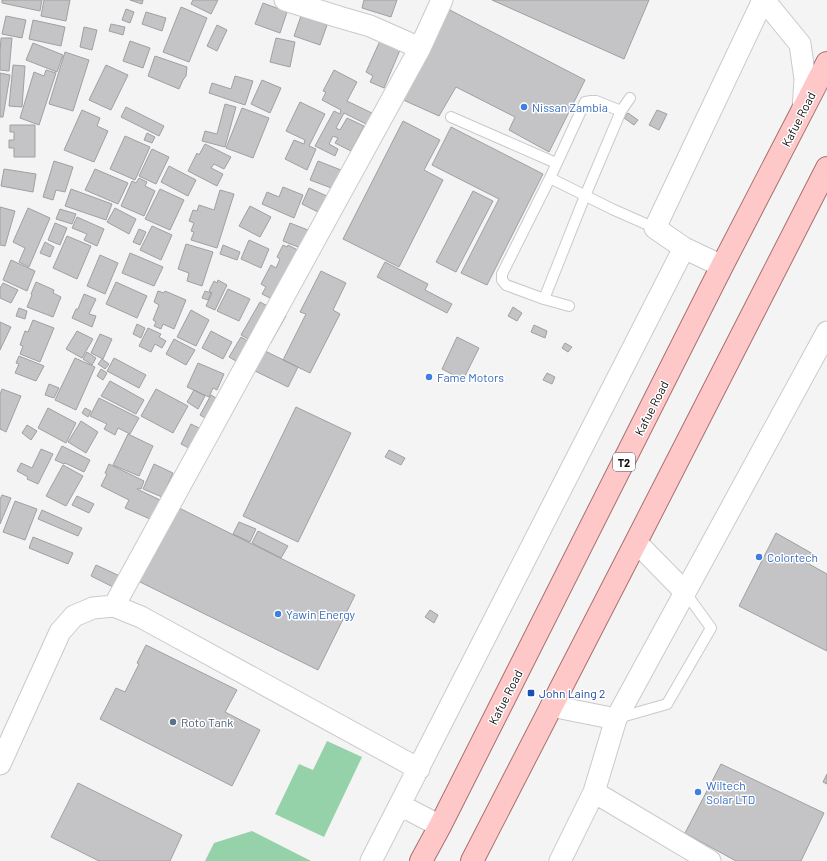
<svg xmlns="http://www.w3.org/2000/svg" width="827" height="861" font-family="Barlow,sans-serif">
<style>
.green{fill:#95d1a9}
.building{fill:#c4c4c6;stroke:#9fa0a1}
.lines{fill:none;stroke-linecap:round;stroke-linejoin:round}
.service-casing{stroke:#cacacb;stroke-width:12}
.minor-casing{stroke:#cacacb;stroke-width:23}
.primary-casing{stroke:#a9706f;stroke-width:24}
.service{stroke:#fff;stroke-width:10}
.minor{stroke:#fff;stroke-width:21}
.primary{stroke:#fdc8c7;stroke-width:22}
.shop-dot{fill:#3f7fe0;stroke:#fff;stroke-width:1.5}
.transit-dot{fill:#1a4fb4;stroke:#fff;stroke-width:1.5}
.service-dot{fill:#5c6f8a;stroke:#fff;stroke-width:1.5}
.labels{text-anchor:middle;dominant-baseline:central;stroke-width:3;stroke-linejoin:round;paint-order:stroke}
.shield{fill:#fff;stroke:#585858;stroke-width:1}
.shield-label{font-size:11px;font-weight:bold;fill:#101010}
.shop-label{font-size:12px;fill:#366cbe;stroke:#fff;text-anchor:start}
.street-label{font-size:12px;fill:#101010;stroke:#fff}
.transit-label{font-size:12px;fill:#164399;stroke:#fff;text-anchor:start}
.service-label{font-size:12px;fill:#4e5e75;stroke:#fff;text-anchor:start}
</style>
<rect width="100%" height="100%" fill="#f4f4f5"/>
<path class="green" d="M327,741L362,757L324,837L275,814L299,764L313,770Z
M252,831L311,861H205L214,843Z"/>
<path class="building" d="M2,0H42L40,11L2,3Z
M44,0H70L66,21L41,16Z
M130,0H143L142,4Z
M193,0H218L211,14L191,4Z
M364,0H397L391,17L362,8Z
M492,0H649L624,59Z
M263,3L287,12L280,33L255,24Z
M181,7L207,18L189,62L163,52Z
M446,8L585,80L549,152L509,130L515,117L456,87L439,116L401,99Z
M126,9L134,12L130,23L122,20Z
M146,12L166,18L162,31L142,24Z
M6,16L26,20L22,38L2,34Z
M301,16L327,25L320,45L294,36Z
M33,20L65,27L61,46L29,39Z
M111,24L125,27L123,35L109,31Z
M217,25L227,30L217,51L207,46Z
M84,27L97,30L92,50L80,47Z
M383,34L403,43L384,88L370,82L373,76L366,72Z
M1,38H12L9,71L0,70V52Z
M276,38L295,42L290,67L270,62Z
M130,41L150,48L143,68L123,61Z
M33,43L63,55L57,72L26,60Z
M65,52L89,60L73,111L49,104Z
M155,56L187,67L186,76L183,80L179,89L148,76Z
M13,65L25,66L22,107L9,106Z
M106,65L128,75L111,110L89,100Z
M46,70L56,73L39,125L20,118L34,72L44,76Z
M334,70L357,82L347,101L376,115L370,126L344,113L336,128L340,130L347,118L364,126L351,151L335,143L338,138L333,136L329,144L338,149L335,156L315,146L334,111L340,114L341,110L322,100L326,92L323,91Z
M0,73L10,75L3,117H0Z
M235,76L253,81L245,105L209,93L212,83L231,89Z
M262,80L281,88L270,113L251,104Z
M300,102L325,114L309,146L316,149L307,170L285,159L294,140L304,144L305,140L286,131Z
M225,104L236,107L225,147L202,141L205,131L217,134Z
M126,107L164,126L159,136L121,117Z
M242,108L269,118L253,158L226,148Z
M82,110L100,118L97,126L108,131L94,162L64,150Z
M657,110L667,114L659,130L649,125Z
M628,113L638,120L634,125L624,118Z
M403,121L440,140L424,170L443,180L399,267L343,239Z
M10,125H35V157H14V148H9V140H14V132H10Z
M451,127L543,174L487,285L461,273L499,199L432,165Z
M147,133L155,137L152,143L144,140Z
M125,136L150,147L135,180L110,169Z
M205,144L231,157L224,169L214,164L211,168L223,174L217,186L188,171L197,153L199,155Z
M152,149L169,157L156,184L139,176Z
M54,161L73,167L65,192L56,190L53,200L43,197Z
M318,161L341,170L334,189L310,180Z
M169,166L196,180L188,196L161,182Z
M4,169L36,174L33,192L1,186Z
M95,169L128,183L118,204L85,190Z
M139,178L147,182L145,186L155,191L144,216L121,206L132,181L136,183Z
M283,187L303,195L294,218L262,204L267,192L279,197Z
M309,188L329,197L322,214L302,204Z
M71,189L112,204L106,220L65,206Z
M160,189L184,200L170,230L145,219Z
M220,190L234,194L217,248L191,240L194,232L191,231L194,223L189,221L193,210L197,211L199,205L214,210Z
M473,191L493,201L456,272L436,262Z
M250,206L271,217L260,237L239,226Z
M0,207L15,211L5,246L0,245Z
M28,208L50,218L29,267L19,262L25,248L13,242Z
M115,208L136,219L129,234L107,222Z
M60,209L76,214L72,224L56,219Z
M77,217L104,229L97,246L84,240L87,234L72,228Z
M55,223L67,228L60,245L48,240Z
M290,223L308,230L305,237L308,251L283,241Z
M152,226L172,235L161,260L140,250Z
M139,229L146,232L140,245L133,242Z
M67,236L91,246L77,279L53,268Z
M249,240L269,249L261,268L241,259Z
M45,242L54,247L50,257L40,253Z
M186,244L213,252L202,286L187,281L189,273L178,269Z
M223,245L240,252L237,260L220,254Z
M283,245L287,247L288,245L311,257L286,306L262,294L266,287L261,284L271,265L276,268L280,259L277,257Z
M130,253L163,267L154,286L122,273Z
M100,255L118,263L105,294L87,286Z
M11,260L35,271L27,291L3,280Z
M385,262L428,284L425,290L452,304L447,313L377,277Z
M321,271L346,283L333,310L340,314L310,373L283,360L306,314L300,312Z
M218,280L227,285L215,310L206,306L212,293L209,291L214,281L217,283Z
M36,282L54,290L53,293L61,297L53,317L27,307L32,295L31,294Z
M116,282L147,296L137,318L106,304Z
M3,283L18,290L11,303L0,298V288Z
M228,289L250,299L239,321L217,311Z
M158,291L164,293L165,291L186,300L174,329L163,324L161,329L154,326L156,322L153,320L159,305L154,302Z
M205,291L211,293L208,300L202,298Z
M84,294L96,299L89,314L96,316L92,327L72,318L76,309H78Z
M260,302L286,316L270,344L266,342L263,347L241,335Z
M513,307L522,313L517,321L508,316Z
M19,308L27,311L25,319L16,316Z
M191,310L209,320L196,346L177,337Z
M33,320L54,328L40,362L20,354L23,346L20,345L25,331L28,332Z
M0,322L11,327L0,350Z
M137,324L145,328L141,338L133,334Z
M534,325L547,331L545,338L531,332Z
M148,328L161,334L159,337L166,341L162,348L155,344L151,352L139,346Z
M77,331L93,339L82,358L66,349Z
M211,331L232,342L223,359L202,348Z
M100,334L112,339L103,359L91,353Z
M241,337L261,349L250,369L229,357Z
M457,337L479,348L463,380L442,369Z
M174,339L195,350L186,365L166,354Z
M565,343L572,347L568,352L562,348Z
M263,350L298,367L288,387L253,370Z
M87,352L96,358L92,365L83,359Z
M19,356L44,366L36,381L15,373L19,364L16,363Z
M75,358L95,367L76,410L55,400Z
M114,358L146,375L139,388L107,371Z
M102,359L109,364L105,369L98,364Z
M198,363L224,374L217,390L213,388L209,397L187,387Z
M101,369L107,373L103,380L97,376Z
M547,373L555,377L552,384L543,380Z
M110,381L144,400L136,414L101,396Z
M49,384L59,388L54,398L45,395Z
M2,389L21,396L6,432L0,429V394Z
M156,389L188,406L173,433L141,416Z
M194,390L205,396L198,409L187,402Z
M211,395L223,402L212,422L200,415Z
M99,398L139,418L130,434L118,428L115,435L104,429L107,424L90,416Z
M296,407L351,433L298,542L243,516Z
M48,408L76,423L66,443L38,428Z
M85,408L91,411L88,417L82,413Z
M81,421L98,432L86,453L68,442Z
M191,424L205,431L195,451L181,444Z
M27,425L37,431L31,440L22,433Z
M128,434L153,446L139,476L113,465Z
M62,446L90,460L84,472L65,463L64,464L55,460Z
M41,449L53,454L38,484L27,479L28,477L17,471L21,463L32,468Z
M389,450L405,458L401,465L385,457Z
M109,464L144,481L141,489L138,488L137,489L160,500L150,519L125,508L129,500L101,486L107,474L105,473Z
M154,464L173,473L162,497L143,489Z
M63,465L83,476L66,506L46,496Z
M2,495L11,498L0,524V499Z
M77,496L94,504L89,513L72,505Z
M15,501L37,509L25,540L3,532Z
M171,504L355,595L318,670L134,579Z
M42,510L82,528L78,536L38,519Z
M239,522L256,529L250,542L233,534Z
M258,531L288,546L281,558L252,543Z
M776,533L813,554L809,564L827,574V651L811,643L739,606Z
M33,537L73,553L68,564L29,548Z
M96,565L122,577L117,589L91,576Z
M430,610L438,615L434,623L425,617Z
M146,645L237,690L225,712L260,730L232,786L100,719L116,688L125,692L139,664L137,663Z
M721,764L824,813L801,861H736L685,833Z
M827,774V784L823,782Z
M78,783L182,835L170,861H99L51,837Z"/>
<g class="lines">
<defs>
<path id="service" d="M630,98L621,111L596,101H591L585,102L550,178L612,209L655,228
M451,117L556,163
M550,178L502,274V280L506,285L544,299L569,306
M544,299L585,196L621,111
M618,718L667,704L711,628L685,592"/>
<path id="minor" d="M285,0L339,17L370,26L420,48
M764,0L800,44L805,79L803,110
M684,248L655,228L763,0
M636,542L685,592
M114,606L420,48L442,0
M551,706L616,719
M0,764L60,632L74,616L93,608L114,606L141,617L419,769
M594,792L710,861
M400,805L440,826
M371,861L684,248L722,266
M560,861L594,792L616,719L827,332"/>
<path id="primary" d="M421,861L440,826L722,266L827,63
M472,861L636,542L827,168"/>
</defs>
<use href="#service" class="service-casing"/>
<use href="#minor" class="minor-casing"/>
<use href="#primary" class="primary-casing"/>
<use href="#service" class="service"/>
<use href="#minor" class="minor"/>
<use href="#primary" class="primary"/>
</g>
<g class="shop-dot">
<circle cx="524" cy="107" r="4"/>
<circle cx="429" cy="377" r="4"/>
<circle cx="759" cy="557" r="4"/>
<circle cx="278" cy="614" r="4"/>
<circle cx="698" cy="792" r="4"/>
</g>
<rect class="transit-dot" x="527" y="689" width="8" height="8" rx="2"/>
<circle class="service-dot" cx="173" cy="722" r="4"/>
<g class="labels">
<rect class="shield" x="613" y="453" width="22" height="18" rx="3"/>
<g class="shield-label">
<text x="624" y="462">T2</text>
</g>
<g class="shop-label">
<text x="532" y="107">Nissan Zambia</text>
<text x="437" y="377">Fame Motors</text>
<text x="767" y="557">Colortech</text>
<text x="286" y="614">Yawin Energy</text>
<text x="706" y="785">Wiltech<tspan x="706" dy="14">Solar LTD</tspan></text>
</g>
<g class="street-label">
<text transform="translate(798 119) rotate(-63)">Kafue Road</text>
<text transform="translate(651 408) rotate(-63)">Kafue Road</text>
<text transform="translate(505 697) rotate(-63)">Kafue Road</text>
</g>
<g class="transit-label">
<text x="539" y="693">John Laing 2</text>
</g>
<g class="service-label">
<text x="181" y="722">Roto Tank</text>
</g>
</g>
</svg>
